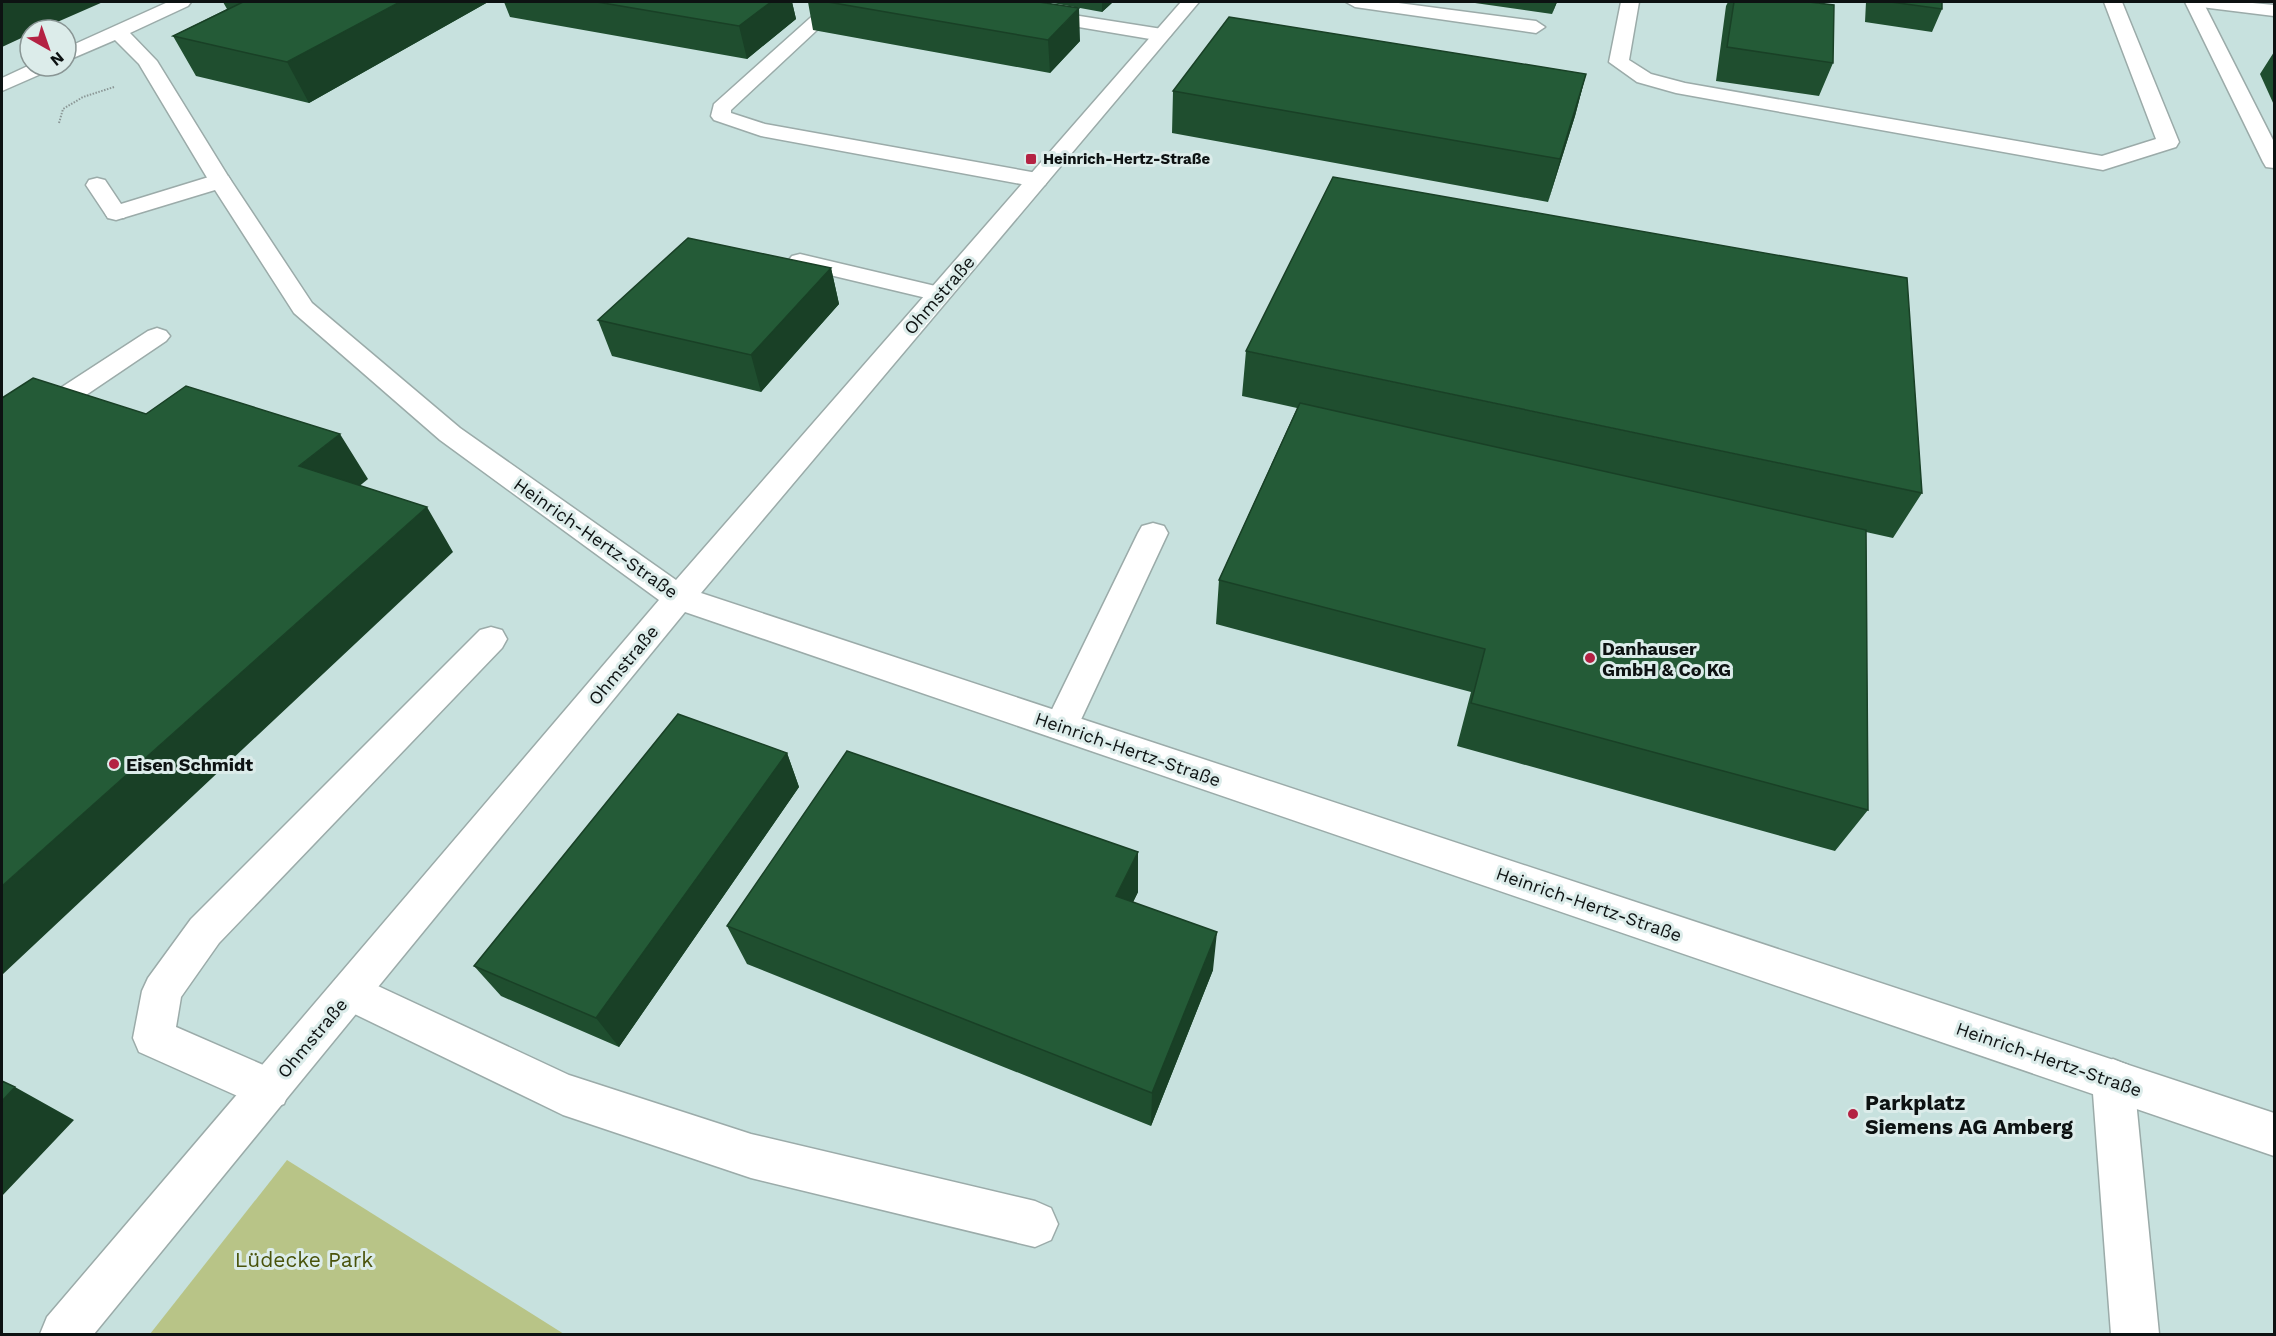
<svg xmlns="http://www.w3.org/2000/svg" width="2276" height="1336" font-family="'Work Sans',sans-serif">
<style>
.built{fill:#c7e1de;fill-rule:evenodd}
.green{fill:#b8c487}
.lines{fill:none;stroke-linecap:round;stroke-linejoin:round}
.service-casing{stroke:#9baba9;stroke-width:3}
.minor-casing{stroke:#9baba9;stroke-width:3}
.path{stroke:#8b9796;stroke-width:2;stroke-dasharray:1.5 1.5;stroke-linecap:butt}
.service{fill:#fff;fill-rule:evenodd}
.minor{fill:#fff;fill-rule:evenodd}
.wall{fill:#1f4e2f}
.shaded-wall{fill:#194026}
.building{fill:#245b37;stroke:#194026;stroke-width:1.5}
.poi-dot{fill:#b42243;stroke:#dcecea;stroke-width:2}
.labels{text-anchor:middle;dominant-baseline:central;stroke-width:6;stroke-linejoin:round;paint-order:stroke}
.far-poi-label{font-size:15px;font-weight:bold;fill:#0d1212;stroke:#dcecea;text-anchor:start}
.street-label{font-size:18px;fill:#0d1212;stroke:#dcecea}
.poi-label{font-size:18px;font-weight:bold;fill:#0d1212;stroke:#dcecea;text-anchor:start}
.near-poi-label{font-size:21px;font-weight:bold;fill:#0d1212;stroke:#dcecea;text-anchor:start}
.near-park-label{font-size:21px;fill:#49530b;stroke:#dcecea}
</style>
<rect width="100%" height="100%" fill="#dcecea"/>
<path class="built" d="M2,2H2274V1334H2ZM30,30H66V66H30Z"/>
<path class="green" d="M287,1160L564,1334H150Z"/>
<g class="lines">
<defs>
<path id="service" d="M168,2H191L188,6L130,33L157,61L231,181L228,186H212L139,64L115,40L66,61V48Z
M828,2H847L731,110V113L765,124L1037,173L1045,175L1048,180L1045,185L1037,187L761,136L714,120L711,116L714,104Z
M950,2H990L1162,29L1171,35L1162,41L959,7Z
M1346,2H1391L1536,21L1545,27L1536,33L1355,7Z
M1621,2H1639L1629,60L1651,74L1685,83L2102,156L2156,139L2104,2H2122L2179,142L2176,147L2103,170L1676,93L1637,82L1609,62Z
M2185,2H2203L2274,142V168L2266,167L2263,162Z
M30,65L53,66L50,70L2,91V78Z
M97,178L105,180L127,213L124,218H108L86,185L89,180Z
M800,254L948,289L951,294L948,299L939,301L792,266L788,261L792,256Z
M157,328L166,331L170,336L166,341L12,445L2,448V426L148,331Z
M1153,523L1164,526L1168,533L1078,726L1073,736L1061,740L1049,736L1044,726L1138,533L1142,526Z
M491,627L502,630L507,639L502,648L219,943L181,997L176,1027L284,1074L290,1089L284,1104L269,1110L139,1052L133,1038L142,991L148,978L191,919L480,630Z
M350,973L569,1075L751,1134L1035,1201L1051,1208L1058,1224L1051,1240L1035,1247L751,1178L563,1115L336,1005L330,992L336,979Z
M2113,1059L2128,1065L2134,1080L2159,1334H2111L2092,1080L2098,1065Z"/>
<path id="minor" d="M1181,2H1199L701,593L2274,1113V1156L685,612L94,1334H40L47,1317L659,600L440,440L294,313L215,190L116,220L108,218L105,213L108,208L212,176H228L312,303L460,428L676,580Z
M2192,2H2242L2274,5V16L2201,7Z"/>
</defs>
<use href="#service" class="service-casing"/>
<use href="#minor" class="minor-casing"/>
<path class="path" d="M59,123L63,109L83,97L114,87"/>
<use href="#service" class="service"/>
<use href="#minor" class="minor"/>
</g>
<path class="wall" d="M223,2H488L309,103L196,76L173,36L227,9Z
M504,2H792L796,19L747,59L510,17Z
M808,2H1039L1080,41L1050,73L813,30Z
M1047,2H1113L1102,12Z
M1468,2H1557L1552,14Z
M1728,2H1809L1833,63L1819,96L1716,81L1726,6Z
M1866,2H1942V9L1932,32L1865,22Z
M2274,52V105L2260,74Z
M1586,74L1575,116L1548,202L1172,133L1173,91Z
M831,268L839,304L761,392L612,356L598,320Z
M1246,351L1922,493L1893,538L1866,532L1868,810L1835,851L1457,746L1471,692L1216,624L1219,580L1297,408L1242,396Z
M787,753L799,787L619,1047L501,996L474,966Z
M1138,892L1133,902L1213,970L1151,1126L747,964L727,926Z"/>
<path class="shaded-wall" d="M2,2H103L39,30H30V34L2,47Z
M400,2H488L309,103L287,62Z
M771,2H792L796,19L747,59L739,26Z
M1102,2H1113L1102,12Z
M1556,2H1557L1552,14Z
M1079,8L1080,41L1050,73L1048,40Z
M1586,74L1575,116L1548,202L1560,159Z
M831,268L839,304L761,392L751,355Z
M340,434L368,479L329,511L299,466Z
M427,507L453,552L2,975V886Z
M787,753L799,787L619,1047L596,1018Z
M1138,852V892L1117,935L1116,896Z
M1217,932L1213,970L1151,1126L1152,1093Z
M15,1087L74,1120L2,1196V1101Z"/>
<path class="building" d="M243,2H400L287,62L173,36Z
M597,2H771L739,26Z
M828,2H1039L1079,8L1048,40Z
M1734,2H1809L1834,5L1833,63L1727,47Z
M1891,2H1942V9Z
M1229,17L1586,74L1560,159L1173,91Z
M1333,177L1907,278L1922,493L1246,351Z
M688,238L831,268L751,355L598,320Z
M33,378L146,414L186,386L340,434L299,466L427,507L2,886V398Z
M1300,403L1866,530L1868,810L1471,703L1485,649L1219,580Z
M678,714L787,753L596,1018L474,966Z
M847,751L1138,852L1116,896L1217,932L1152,1093L727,926Z
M2,1081L15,1087L2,1101Z"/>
<g class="poi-dot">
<rect x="1025" y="153" width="12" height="12" rx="3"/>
<circle cx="1590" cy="658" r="6"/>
<circle cx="114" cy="764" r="6"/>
<circle cx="1853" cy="1114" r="6"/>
</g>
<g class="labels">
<g class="far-poi-label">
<text x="1043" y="159">Heinrich-Hertz-Straße</text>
</g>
<g class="street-label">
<text transform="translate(939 295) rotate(-49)">Ohmstraße</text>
<text transform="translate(596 538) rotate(35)">Heinrich-Hertz-Straße</text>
<text transform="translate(623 665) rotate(-50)">Ohmstraße</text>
<text transform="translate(1128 749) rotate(19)">Heinrich-Hertz-Straße</text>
<text transform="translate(1589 904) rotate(19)">Heinrich-Hertz-Straße</text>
<text transform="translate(312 1038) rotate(-50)">Ohmstraße</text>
<text transform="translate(2049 1059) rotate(19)">Heinrich-Hertz-Straße</text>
</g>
<g class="poi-label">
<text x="1602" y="648">Danhauser<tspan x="1602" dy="21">GmbH &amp; Co KG</tspan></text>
<text x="126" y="764">Eisen Schmidt</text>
</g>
<g class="near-poi-label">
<text x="1865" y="1102">Parkplatz<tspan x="1865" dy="24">Siemens AG Amberg</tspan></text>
</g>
<g class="near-park-label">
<text x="304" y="1259">Lüdecke Park</text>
</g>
</g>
<rect width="2276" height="1336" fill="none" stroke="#0d1212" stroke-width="6"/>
<g transform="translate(48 48) rotate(140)"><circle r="28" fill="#dcecea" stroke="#899594" stroke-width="1.5"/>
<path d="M0-4.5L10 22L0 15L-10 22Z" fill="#b42243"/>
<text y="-9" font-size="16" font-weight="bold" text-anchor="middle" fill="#0d1212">N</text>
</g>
</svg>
